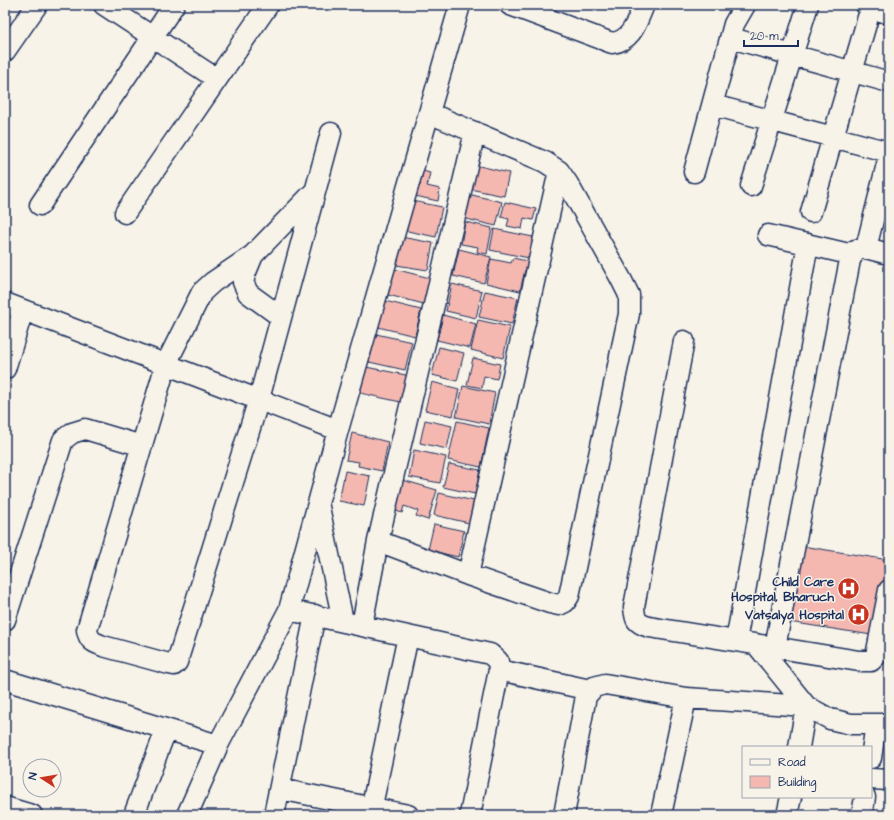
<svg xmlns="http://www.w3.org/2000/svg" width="894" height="820" font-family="'Architects Daughter',sans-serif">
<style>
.building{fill:#f4b8b1;stroke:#1b2f5e}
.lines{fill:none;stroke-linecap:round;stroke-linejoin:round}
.minor-casing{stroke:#1b2f5e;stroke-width:23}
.minor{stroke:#f7f3e8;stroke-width:20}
.labels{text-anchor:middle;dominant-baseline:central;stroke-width:3;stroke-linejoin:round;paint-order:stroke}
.poi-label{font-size:13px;font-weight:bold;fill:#1b2f5e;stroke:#f7f3e8;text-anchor:end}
</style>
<rect width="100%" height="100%" fill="#f7f3e8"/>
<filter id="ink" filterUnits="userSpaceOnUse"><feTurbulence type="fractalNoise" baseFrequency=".025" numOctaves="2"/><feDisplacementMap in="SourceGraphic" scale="8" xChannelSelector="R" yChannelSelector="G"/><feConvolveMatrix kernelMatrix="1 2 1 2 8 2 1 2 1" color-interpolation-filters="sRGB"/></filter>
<g filter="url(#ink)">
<path class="building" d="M471,164L509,173L504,196L465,188Z
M423,171L430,173L427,186L440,189L438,201L410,195L412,184L420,186Z
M468,194L502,202L496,226L462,218Z
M408,200L442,207L436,237L403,230Z
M505,202L536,209L533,220L524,218L522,229L507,226L509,219L501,217Z
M465,222L492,228L487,254L477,252L478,247L461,244Z
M494,229L533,237L529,258L490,250Z
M401,237L433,243L428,270L396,265Z
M459,249L491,257L484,283L453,276Z
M513,258L531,262L529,271L525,270L520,291L486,283L491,259L511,263Z
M394,269L430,278L424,304L388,295Z
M452,284L482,291L476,318L446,311Z
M485,291L518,298L512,324L479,317Z
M385,301L421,310L415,336L378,327Z
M443,315L476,324L470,348L437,340Z
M478,320L510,327L503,358L471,350Z
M376,334L412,342L405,370L369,362Z
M439,347L464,353L457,381L432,375Z
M473,358L500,364L497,379L484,376L482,388L467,385Z
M366,367L411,376L405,403L360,393Z
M432,382L459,389L453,416L425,410Z
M463,386L495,393L489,424L456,417Z
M425,420L452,426L447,449L420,443Z
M457,421L489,428L481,467L448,460Z
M352,433L388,442L382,471L358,466L359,462L346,460Z
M414,450L446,457L440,483L409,477Z
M449,464L480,470L475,494L443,487Z
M345,471L370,476L364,506L339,501Z
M399,479L437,490L428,520L416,516L418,511L404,506L402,513L390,509Z
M439,493L474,501L469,523L434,515Z
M434,524L464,531L458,557L428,550Z
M802,546L889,560V569L878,636L789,622Z"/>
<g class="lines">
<defs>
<path id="minor" d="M104,5L217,79
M510,5L612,43C632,41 637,21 644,5
M866,5L889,14
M731,38L889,82
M5,51L37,5
M713,105L889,152
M694,172L734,24L745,5
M751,186L808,5
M40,205L174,5
M811,212L871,7
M125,213L268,5
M768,235L853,255
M866,248L889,156
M253,255L213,282L202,292L166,364L87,630C89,641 93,642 103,646L169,664L174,665L177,662L259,399L331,133
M5,303L338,430
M281,317L248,293L243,282L246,272L253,255L313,193
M684,341L634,607C635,620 636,623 649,627L859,661H871L876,656L889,590
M5,369L23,310
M319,507L343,621
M378,541L468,575L550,603L559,605L565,602L569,596L629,314V295L621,279L568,184L559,171L545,162L429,113
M468,575L559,171
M289,610L490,654L498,661L499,670L470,815
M5,620L63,440L72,433L85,429L142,446
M362,625L378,541L475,132
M736,641L808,244
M756,644L806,706L830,719L851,724H889
M775,647L850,260L855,250L866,248L889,254
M499,670L590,690L594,687
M5,680L218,745
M871,758L876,724
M871,779L889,780
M280,789L408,815
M5,807L32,815
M134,815L166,730
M187,815L218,745L289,610L338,430L460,5
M274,815L315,615
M370,815L408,636
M564,815L586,696L594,687L605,684L686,698L806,706L799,747
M661,815L686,698
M787,815L791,797
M862,815L865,797"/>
</defs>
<use href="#minor" class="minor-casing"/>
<use href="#minor" class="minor"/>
</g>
</g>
<defs>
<symbol id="hospital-disc" viewBox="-11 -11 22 22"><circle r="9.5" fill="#c8321e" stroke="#f7f3e8"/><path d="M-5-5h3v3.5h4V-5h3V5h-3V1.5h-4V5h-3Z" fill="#fff"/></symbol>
</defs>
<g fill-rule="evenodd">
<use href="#hospital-disc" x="836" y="576" width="25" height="25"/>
<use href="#hospital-disc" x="846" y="602" width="25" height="25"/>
</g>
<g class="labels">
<g class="poi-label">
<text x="834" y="582">Child Care<tspan x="834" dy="15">Hospital, Bharuch</tspan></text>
<text x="844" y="615">Vatsalya Hospital</text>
</g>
</g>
<rect width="894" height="820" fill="none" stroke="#f7f3e8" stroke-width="20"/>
<rect x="10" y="10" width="874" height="800" fill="none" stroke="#1b2f5e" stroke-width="1.5" filter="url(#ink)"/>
<rect x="742" y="746" width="130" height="52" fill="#f7f3e8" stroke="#9fa5b1"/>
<rect x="750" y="759" width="20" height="6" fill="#f7f3e8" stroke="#9fa5b1"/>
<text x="778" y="766" font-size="12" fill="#1b2f5e">Road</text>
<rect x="750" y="776" width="20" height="12" fill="#f4b8b1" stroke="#9fa5b1"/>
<text x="778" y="786" font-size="12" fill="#1b2f5e">Building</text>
<g transform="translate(42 778) rotate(282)"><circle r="19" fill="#f7f3e8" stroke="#9fa5b1"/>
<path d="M0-3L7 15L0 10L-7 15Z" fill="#c8321e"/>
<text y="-6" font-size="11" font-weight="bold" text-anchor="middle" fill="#1b2f5e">N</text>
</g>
<path d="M744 40v6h54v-6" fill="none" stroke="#1b2f5e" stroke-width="2"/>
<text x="750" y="40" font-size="12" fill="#1b2f5e" stroke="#f7f3e8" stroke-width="3" paint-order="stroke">20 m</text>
</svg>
